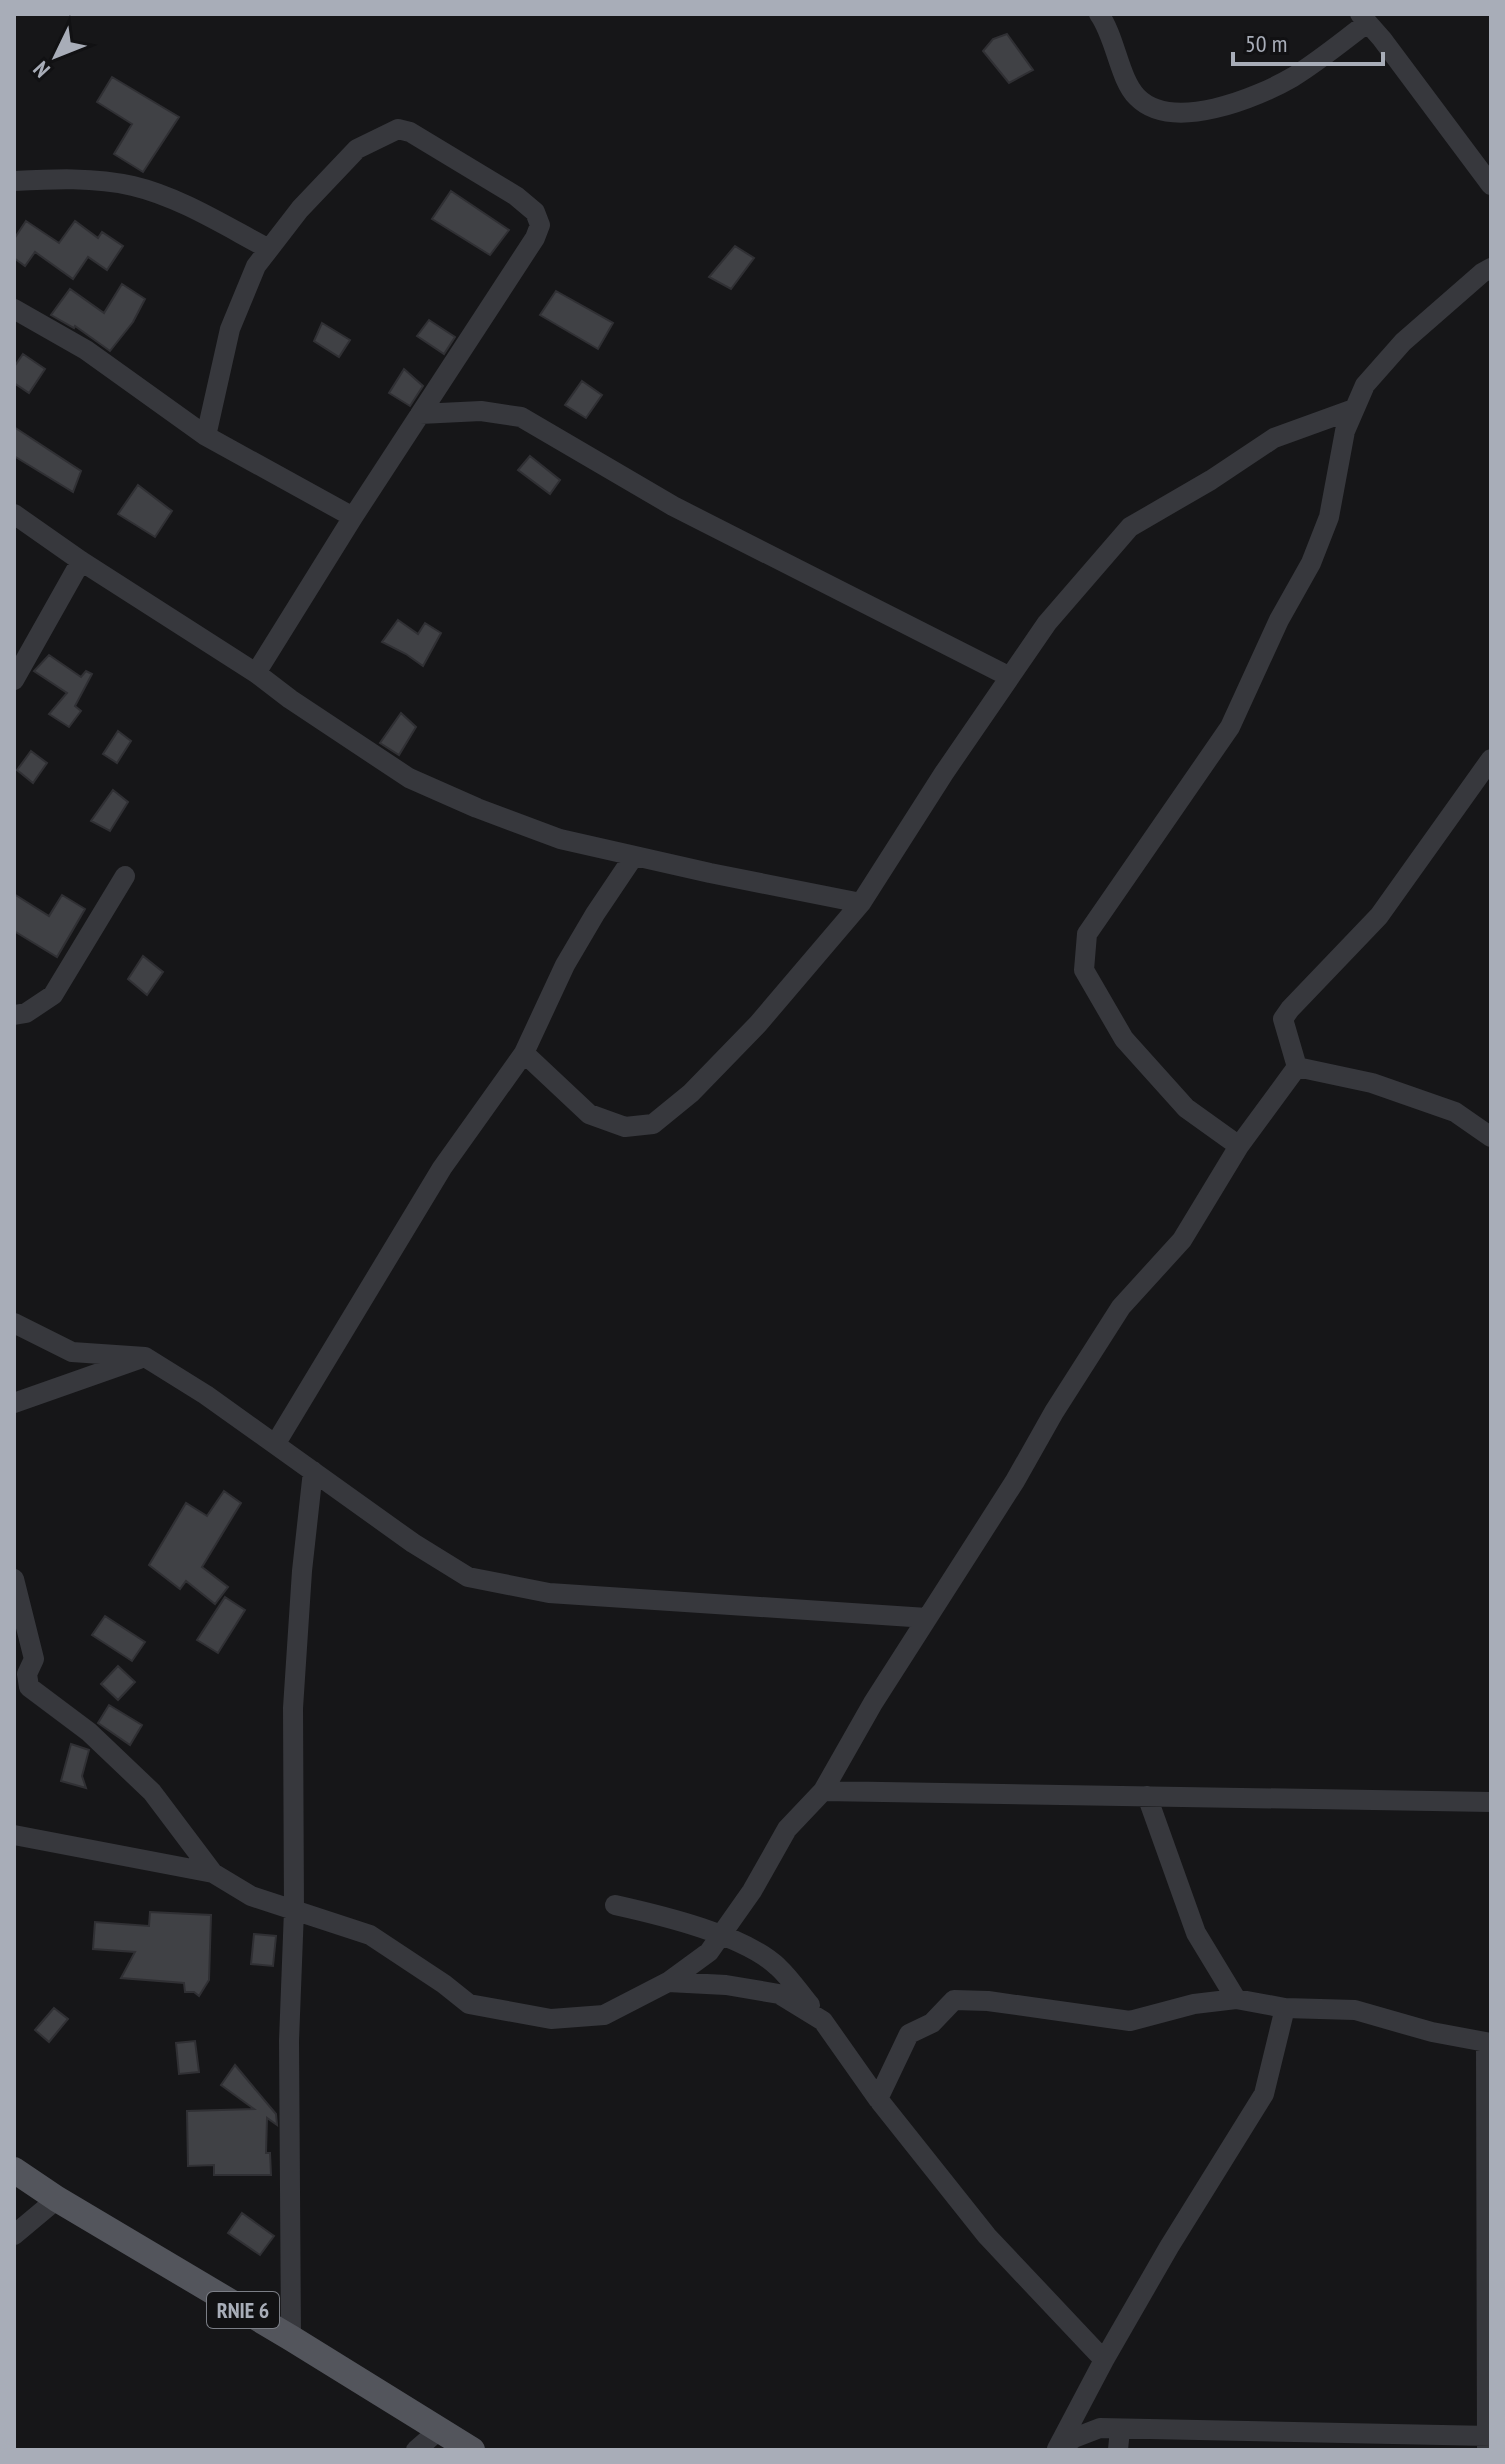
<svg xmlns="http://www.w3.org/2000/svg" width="1505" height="2464" font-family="'PT Sans Narrow',sans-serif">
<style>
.building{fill:#404145;stroke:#303034;stroke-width:2}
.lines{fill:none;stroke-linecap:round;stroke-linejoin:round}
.minor{stroke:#37383d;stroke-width:20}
.major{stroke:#53555c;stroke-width:26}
.labels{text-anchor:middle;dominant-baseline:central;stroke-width:8;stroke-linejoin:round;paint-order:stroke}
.shield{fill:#111113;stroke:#7b7e86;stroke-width:2}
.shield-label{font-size:22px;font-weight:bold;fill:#a8adb8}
</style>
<rect width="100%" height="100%" fill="#161618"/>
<path class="building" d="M1007,34L1033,70L1009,83L983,51L993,39Z
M112,77L179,117L143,172L114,154L132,124L97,102Z
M451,191L509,230L490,255L432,219Z
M26,221L59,243L75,221L98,238L102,232L123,246L107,270L88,257L73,279L35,252L25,266L14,258V239Z
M735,246L754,258L731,289L709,277Z
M122,284L145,299L133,322L110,351L75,326L74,328L51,315L70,289L104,313Z
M556,291L613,323L598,349L540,315Z
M429,320L455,337L444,354L417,336Z
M322,323L350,340L339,357L314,341Z
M23,354L45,369L29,393L14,383V367Z
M404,369L423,386L410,406L389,393Z
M582,381L602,395L586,418L565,405Z
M14,427L81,471L73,492L14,456Z
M530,456L560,480L550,494L518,470Z
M138,485L172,511L155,537L118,514Z
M398,620L418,634L425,623L441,633L423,666L406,654L382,642Z
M49,655L81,677L86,671L92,674L75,706L81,711L69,727L49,714L67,693L34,671Z
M401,713L416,727L399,755L380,743Z
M118,731L131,741L117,763L103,754Z
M31,751L47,763L33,783L17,770Z
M113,790L128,802L110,831L91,821Z
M14,894L49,916L62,895L85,909L57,957L14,931Z
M143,956L163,972L147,995L128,979Z
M224,1491L241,1503L202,1567L228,1587L215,1604L186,1581L180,1589L149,1565L186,1503L207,1516Z
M225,1597L245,1610L218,1653L197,1640Z
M105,1616L145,1642L132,1661L92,1635Z
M118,1666L135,1682L118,1700L101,1684Z
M109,1705L142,1725L130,1745L98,1723Z
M71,1744L89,1750L82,1776L86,1788L61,1781Z
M150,1912L211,1915L209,1980L199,1996L194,1992H185L184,1983L121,1978L135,1952L93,1949L95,1922L149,1926Z
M254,1934L276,1936L273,1966L251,1964Z
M54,2008L68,2019L49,2042L35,2030Z
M195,2041L199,2072L179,2074L176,2043Z
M235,2065L276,2114L277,2125L267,2118L266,2153H270L271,2175H214V2165L188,2166L187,2111L254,2109L221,2085Z
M242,2213L274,2236L260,2255L228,2233Z"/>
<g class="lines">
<path class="minor" d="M1099,14C1116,38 1119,79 1137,97C1172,133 1257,98 1293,77C1319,61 1343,41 1367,23
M1360,14L1382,39L1491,185
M14,181C53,179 94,177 133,186C180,197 227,227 269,249
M14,309L86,350L206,436L353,517
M420,414L481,411L521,417L673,506L1010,677
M206,436L230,329L256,266L300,209L357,149L398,129L410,132L516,196L535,212L540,225L535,238L353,517L256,673
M14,514L81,561L256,673L290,699L409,778L477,808L560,839L710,873L861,903
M14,680L81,561
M14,1015L26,1013L53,995L125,876
M524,1053L589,1114L625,1127L653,1124L691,1093L758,1024L861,903L944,773L1047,623L1130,527L1211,480L1274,438L1354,409
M1297,1067L1372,1083L1455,1112L1491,1137
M1239,1146L1186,1108L1124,1039L1084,970L1087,934L1230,727L1279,620L1311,563L1329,517L1345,431L1365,385L1403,342L1482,273L1491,268
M14,1323L72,1352L145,1357L206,1395L413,1543L468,1577L549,1593L927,1618
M14,1403L139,1359
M276,1443L442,1168L524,1053L565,965L595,914L634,856
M14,1579L34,1659L27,1674L29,1687L89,1732L152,1792L213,1873
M823,1791L1491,1802
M1147,1796L1196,1933L1236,1999L1285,2008L1355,2010L1432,2032L1491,2043
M14,1835L213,1873L251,1896L370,1935L444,1984L469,2004L551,2019L604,2015L668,1982L726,1985L779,1994L823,2021L878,2099L987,2236L1104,2360L1057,2449
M615,1905C660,1915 745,1935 778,1967C790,1978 800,1993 810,2005
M668,1982L709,1952L752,1891L787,1829L823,1791L873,1703L1015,1481L1054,1412L1121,1307L1182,1240L1239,1146L1297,1067L1283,1019L1290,1009L1379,916L1491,759
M1486,2043L1487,2450
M878,2099L909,2034L932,2023L954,2000L988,2001L1130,2021L1194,2004L1236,1999
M14,2235L57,2199
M291,2338L289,2041L294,1910L293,1708L302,1571L313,1471
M1104,2360L1169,2247L1264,2094L1285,2008
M416,2450L439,2430
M1057,2450L1074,2438L1100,2428L1491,2436
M1118,2450L1120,2429"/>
<path class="major" d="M14,2170L57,2199L291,2338L472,2450"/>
</g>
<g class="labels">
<rect class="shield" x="207" y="2292" width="72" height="36" rx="6"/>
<g class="shield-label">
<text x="243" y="2310">RNIE 6</text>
</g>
</g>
<rect width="1505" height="2464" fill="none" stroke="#a8adb8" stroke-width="32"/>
<g transform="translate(56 56) rotate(227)" stroke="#111113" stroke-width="6" paint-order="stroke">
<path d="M0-6L14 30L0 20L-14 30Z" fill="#a8adb8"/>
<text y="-12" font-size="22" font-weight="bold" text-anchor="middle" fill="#a8adb8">N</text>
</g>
<path d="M1233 52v12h150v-12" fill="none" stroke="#a8adb8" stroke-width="4"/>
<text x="1245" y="52" font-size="24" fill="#a8adb8" stroke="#111113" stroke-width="6" paint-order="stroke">50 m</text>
</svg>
